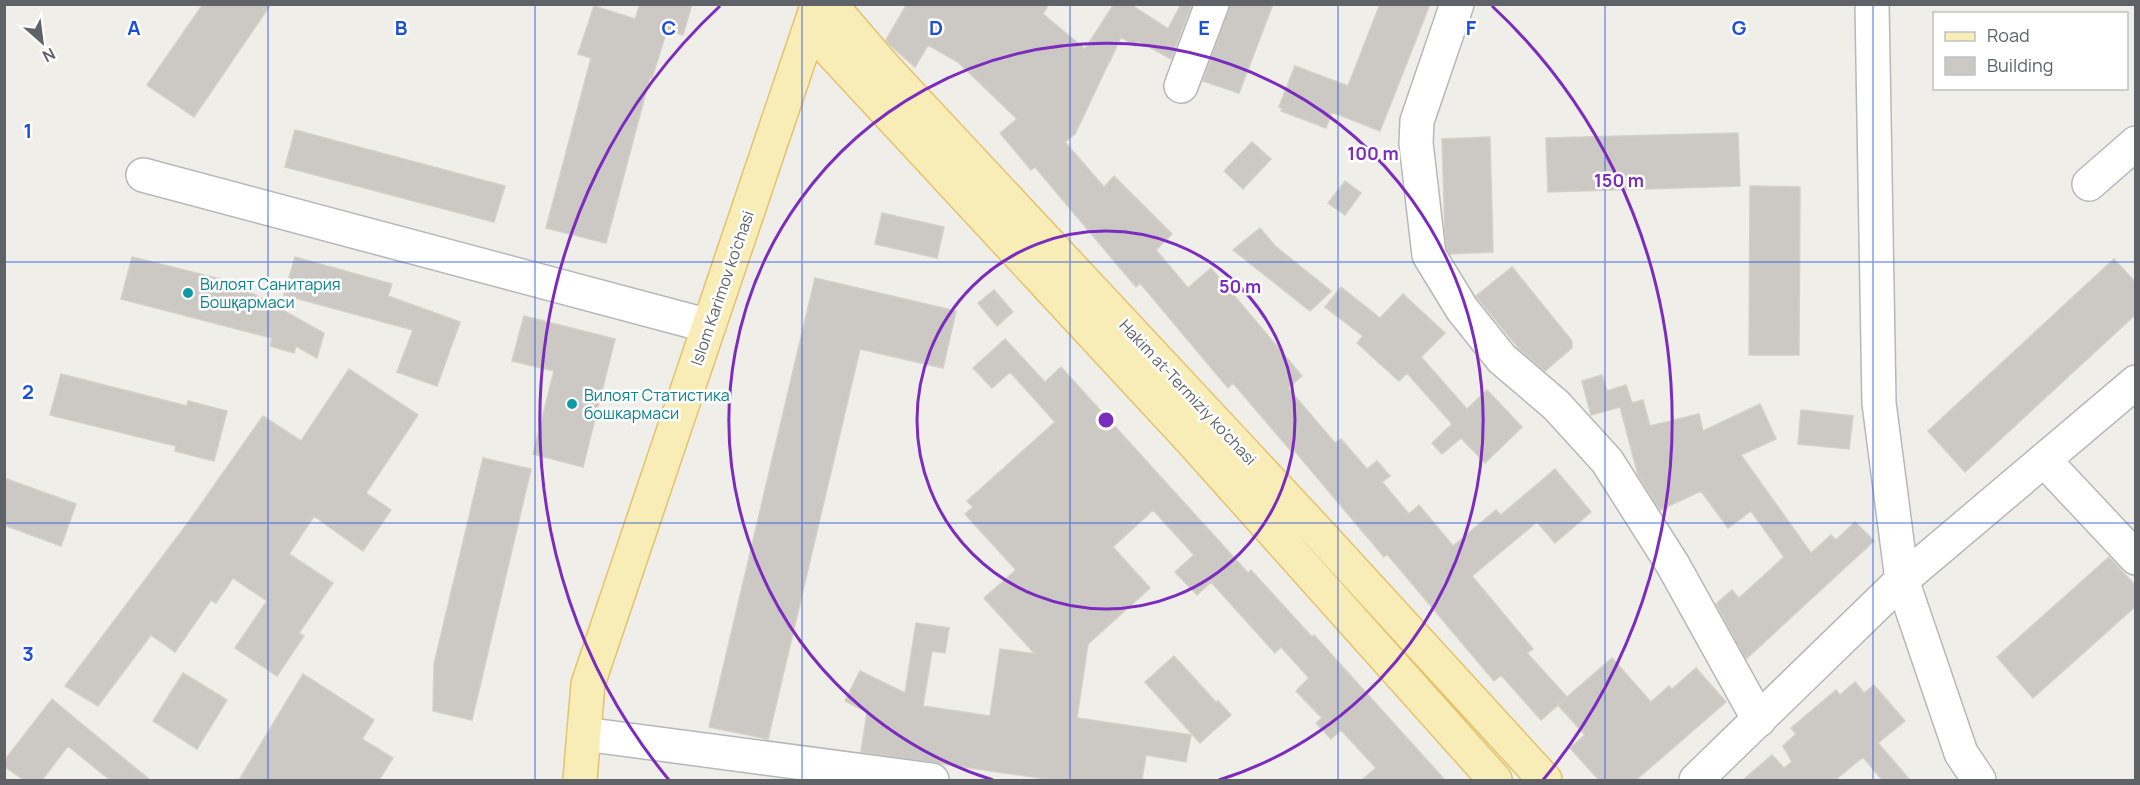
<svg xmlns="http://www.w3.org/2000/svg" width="2140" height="785" font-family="Manrope,sans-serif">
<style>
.building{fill:#ccc9c5;stroke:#d4d0c7;stroke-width:1.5}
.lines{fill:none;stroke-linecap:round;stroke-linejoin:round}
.minor-casing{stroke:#b5b8bb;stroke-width:36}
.major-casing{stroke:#e5c36d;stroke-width:36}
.minor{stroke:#fff;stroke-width:33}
.major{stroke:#f8edb6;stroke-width:33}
.grid{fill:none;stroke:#1d4ed8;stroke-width:1.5;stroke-opacity:0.55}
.ring{fill:none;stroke:#7b2cbf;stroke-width:3}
.culture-dot{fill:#0f9aa8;stroke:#fff;stroke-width:2}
.labels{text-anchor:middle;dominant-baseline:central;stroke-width:5;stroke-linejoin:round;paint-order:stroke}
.culture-label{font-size:16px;fill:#0d838f;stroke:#fff;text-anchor:start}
.street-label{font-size:16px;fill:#5f6367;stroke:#fff}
.grid-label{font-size:20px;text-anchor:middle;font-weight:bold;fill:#1d4ed8;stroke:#fff;stroke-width:5;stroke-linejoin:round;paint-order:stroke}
.centre{fill:#7b2cbf;stroke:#fff;stroke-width:3}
.ring-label{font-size:18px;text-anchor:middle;font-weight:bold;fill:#7b2cbf;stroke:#fff;stroke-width:5;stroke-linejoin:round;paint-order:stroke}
</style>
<rect width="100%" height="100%" fill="#f0eee8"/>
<path class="building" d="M203,4H271L194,117L147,85Z
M640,4H692L683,35L667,30L652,78L650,77L606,243L546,228L591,58L578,54L594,6L635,19Z
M907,4H1049L1043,14L1085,49L1114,4H1130L1168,29L1181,4H1192L1171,59L1138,41L1135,46L1121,37L1110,61L1107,60L1109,62L1075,134L1065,142L1104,187L1114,176L1172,234L1156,250L1188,288L1211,268L1302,376L1288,388L1335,443L1341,439L1367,469L1377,461L1390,476L1382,482L1409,514L1419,505L1453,546L1496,510L1501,515L1555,469L1591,512L1555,543L1537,522L1472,576L1533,649L1527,653L1567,697L1541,720L1501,675L1494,681L1387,554L1384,557L1293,449L1291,451L1233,383L1228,388L1140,283L1136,287L1035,167L1031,170L1000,133L1017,119L958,62L928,45L915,67L890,45L886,40Z
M1230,4H1273L1239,93L1203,81Z
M1380,4H1430L1380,131L1332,112L1326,128L1281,111L1283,109L1279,107L1295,66L1348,86Z
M295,130L505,186L494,222L285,167Z
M1738,133L1740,186L1548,192L1546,138Z
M1490,137L1493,252L1450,254L1447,249L1445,234L1442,139Z
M1252,142L1271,159L1243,189L1224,171Z
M1345,181L1361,193L1345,215L1328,203Z
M1750,186L1800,187L1799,355H1749Z
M882,213L944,227L937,258L875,244Z
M1260,228L1275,246L1331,291L1310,311L1233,250Z
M132,257L252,287L250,292L324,333L317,358L296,346L294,353L270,346L272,338L121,299Z
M295,257L392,284L388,296L460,322L437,386L397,372L413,330L284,295Z
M2114,259L2136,283V314L1965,472L1928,431Z
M1512,267L1572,341V348L1545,371L1520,350L1476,296Z
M815,278L956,311L943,368L860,349L768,739L709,727Z
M1341,287L1380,318L1403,294L1445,333L1421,357L1467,409L1487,390L1522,427L1485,463L1461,438L1442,454L1432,443L1452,424L1407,373L1399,381L1357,343L1363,336L1325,307Z
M994,290L1013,312L997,326L978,303Z
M524,316L615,339L583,467L533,454L554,371L512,361Z
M1005,339L1045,382L1061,367L1248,573L1251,570L1312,637L1314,635L1445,780H1362L1376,768L1341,730L1331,739L1316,723L1322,718L1296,691L1309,678L1281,647L1275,653L1211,582L1197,595L1175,572L1194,555L1153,510L1113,547L1150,588L1088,644L1077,718L1191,735L1186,762L1146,755L1142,780H1053L861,752L867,712L845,701L860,671L905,693L916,623L949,628L945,653L932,651L923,706L990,716L1000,649L1035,654L984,598L1016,570L965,514L973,507L967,501L1055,422L1010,372L992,388L973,368Z
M349,369L418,415L366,493L391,510L363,551L314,516L289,554L333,583L299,633L304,636L277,676L235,648L267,601L233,578L216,603L211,600L175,652L151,635L98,706L65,686L187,524L263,416L301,441Z
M61,374L187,406L188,401L227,411L214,461L175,451L176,446L50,415Z
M1602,375L1607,391L1626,385L1632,403L1643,400L1650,426L1699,414L1703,431L1760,404L1776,439L1741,455L1811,553L1831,535L1836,540L1855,522L1874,541L1746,659L1716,604L1732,590L1739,598L1784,557L1751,511L1728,528L1701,491L1660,510L1638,475L1620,407L1591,415L1582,381Z
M1801,410L1853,416L1849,449L1798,444Z
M483,458L531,469L472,720L433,711L434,664Z
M4,478L76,504L61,546L4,525Z
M2109,557L2136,586V606L2033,698L1997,657Z
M1174,656L1216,702L1218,701L1231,715L1200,743L1145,682Z
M1612,658L1651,702L1669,686L1672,689L1696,668L1726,702L1636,780H1599L1570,748L1585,735L1558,705Z
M183,673L227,700L197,749L153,721Z
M303,674L374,720L362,739L393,758L379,780H239Z
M1855,682L1864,693L1874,685L1905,721L1878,743L1910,780H1882L1863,757L1835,780H1743L1772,755L1784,768L1792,762L1783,746L1796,734L1791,728L1836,690L1840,695Z
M52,699L77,720L150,780H110L68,746L42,780H24L4,766V761Z"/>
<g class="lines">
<defs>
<path id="minor" d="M1457,4L1417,121L1416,143L1429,255L1462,309L1502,359L1556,405L1607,461L1673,565L1759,720
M1872,4L1879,403L1902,580L1961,753L1979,780
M1181,86L1212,4
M143,175L709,326
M2089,184L2136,143
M2044,460L2136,558
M584,734L932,780
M1696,780L1902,580L2136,382"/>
<path id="major" d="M830,4L885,68L1317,531L1545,780
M810,29L1191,440L1495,780
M580,780L588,684L815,12"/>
</defs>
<use href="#minor" class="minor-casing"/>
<use href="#major" class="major-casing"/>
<use href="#minor" class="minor"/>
<use href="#major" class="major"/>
</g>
<path class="grid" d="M268,4V780M535,4V780M802,4V780M1070,4V780M1338,4V780M1605,4V780M1873,4V780M4,262H2136M4,523H2136"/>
<g class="ring">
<circle cx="1106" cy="420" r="189"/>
<path d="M993 780A377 377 0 1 1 1219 780"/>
<path d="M669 780A566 566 0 0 1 720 6M1492 6A566 566 0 0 1 1543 780"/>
</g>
<g class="culture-dot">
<circle cx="188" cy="293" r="6"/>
<circle cx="572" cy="404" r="6"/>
</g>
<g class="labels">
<g class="culture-label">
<text x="200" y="284">Вилоят Санитария<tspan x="200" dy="18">Бошқармаси</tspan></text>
<text x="584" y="395">Вилоят Статистика<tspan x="584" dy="18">бошкармаси</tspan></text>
</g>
<g class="street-label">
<text transform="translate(722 288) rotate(-71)">Islom Karimov ko'chasi</text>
<text transform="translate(1188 392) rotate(47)">Hakim at-Termiziy ko'chasi</text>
</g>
</g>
<g class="grid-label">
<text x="134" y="35">A</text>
<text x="401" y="35">B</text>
<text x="669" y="35">C</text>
<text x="936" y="35">D</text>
<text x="1204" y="35">E</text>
<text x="1471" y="35">F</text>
<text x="1739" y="35">G</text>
<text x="28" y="138">1</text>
<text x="28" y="399">2</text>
<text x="28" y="661">3</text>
</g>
<circle cx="1106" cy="420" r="9" class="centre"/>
<g class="ring-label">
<text x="1373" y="160">100 m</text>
<text x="1619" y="187">150 m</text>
<text x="1240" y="293">50 m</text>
</g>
<rect width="2140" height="785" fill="none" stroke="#5f6367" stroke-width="12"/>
<rect x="1933" y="12" width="195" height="78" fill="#ffffff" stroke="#bfc1c2" stroke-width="1.5"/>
<rect x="1945" y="32" width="30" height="9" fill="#f8edb6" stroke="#bfc1c2" stroke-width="1.5"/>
<text x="1987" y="42" font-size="18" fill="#5f6367">Road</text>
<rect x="1945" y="57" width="30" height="18" fill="#ccc9c5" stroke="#bfc1c2" stroke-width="1.5"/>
<text x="1987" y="72" font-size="18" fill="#5f6367">Building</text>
<g transform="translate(42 42) rotate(152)" stroke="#ffffff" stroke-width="4.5" paint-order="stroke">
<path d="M0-4.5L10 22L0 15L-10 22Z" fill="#5f6367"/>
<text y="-9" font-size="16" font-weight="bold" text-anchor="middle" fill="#5f6367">N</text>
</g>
</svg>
